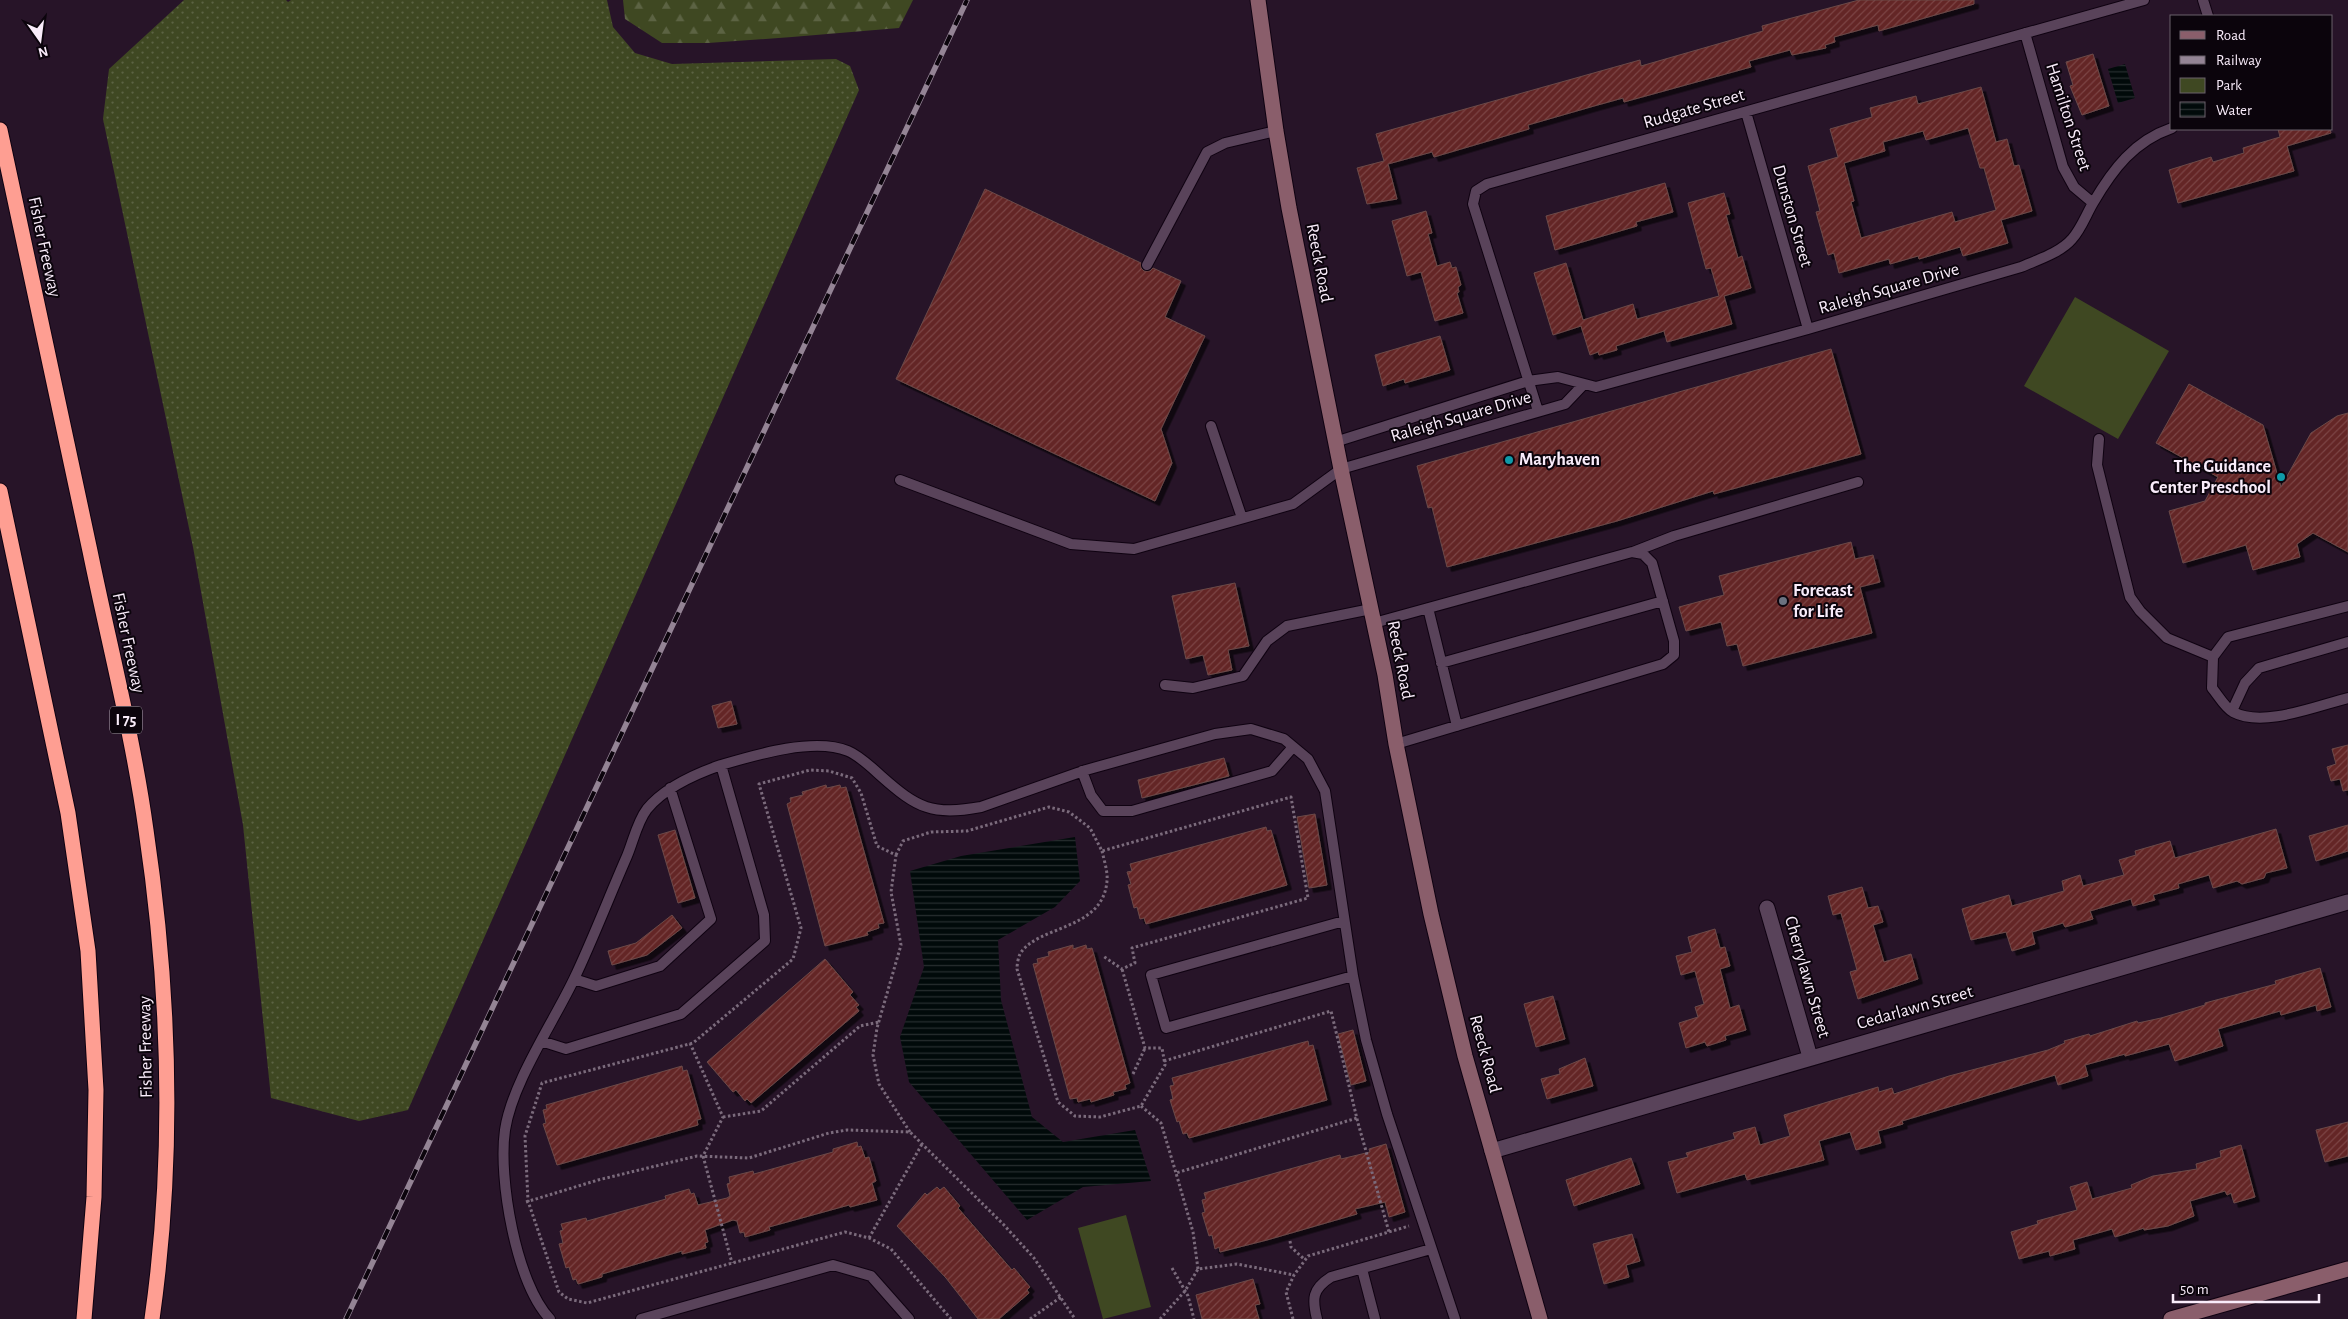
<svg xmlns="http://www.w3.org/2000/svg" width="2348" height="1319" font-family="'Alegreya Sans',sans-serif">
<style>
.grass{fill:url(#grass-dots)}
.forest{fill:url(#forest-firs)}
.green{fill:#3f4822}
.water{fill:url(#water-rules)}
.building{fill:url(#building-hatch);stroke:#6b4a48;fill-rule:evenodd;filter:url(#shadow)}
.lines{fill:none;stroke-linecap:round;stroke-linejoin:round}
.lane-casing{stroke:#0f0211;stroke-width:12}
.street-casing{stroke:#0f0211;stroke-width:17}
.secondary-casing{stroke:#0f0211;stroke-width:17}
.highway-casing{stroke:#0f0211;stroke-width:17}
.path{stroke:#7b6b7c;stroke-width:3;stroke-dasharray:2.5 2.5;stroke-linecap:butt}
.lane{stroke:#59435a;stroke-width:10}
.street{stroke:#59435a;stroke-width:15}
.secondary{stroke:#8a5e6b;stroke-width:15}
.highway{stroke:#fe9e92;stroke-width:15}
.rail-casing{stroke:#948495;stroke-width:5.5}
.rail{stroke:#0b040c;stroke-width:4;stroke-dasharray:11;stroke-linecap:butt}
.culture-dot{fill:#0f9aa8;stroke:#0b040c;stroke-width:2}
.worship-dot{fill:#6b7280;stroke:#0b040c;stroke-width:2}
.labels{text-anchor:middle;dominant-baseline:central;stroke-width:4;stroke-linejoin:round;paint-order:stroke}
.shield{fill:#0b040c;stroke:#b2a6b3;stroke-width:1}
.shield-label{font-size:16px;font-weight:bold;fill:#f9ecfa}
.street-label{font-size:18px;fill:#f9ecfa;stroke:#0b040c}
.poi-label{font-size:18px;font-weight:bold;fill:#f9ecfa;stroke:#0b040c;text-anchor:start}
</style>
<defs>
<pattern id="grass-dots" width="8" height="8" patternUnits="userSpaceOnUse" patternTransform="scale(1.25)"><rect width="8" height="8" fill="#3f4822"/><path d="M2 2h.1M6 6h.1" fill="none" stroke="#5c6343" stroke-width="1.8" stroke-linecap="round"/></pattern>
<pattern id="forest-firs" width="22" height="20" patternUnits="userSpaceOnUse" patternTransform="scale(1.25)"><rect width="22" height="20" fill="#3f4822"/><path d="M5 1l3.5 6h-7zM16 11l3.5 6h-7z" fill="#5c6343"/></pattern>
<pattern id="water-rules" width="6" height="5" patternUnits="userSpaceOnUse" patternTransform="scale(1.25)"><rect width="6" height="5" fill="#010a0a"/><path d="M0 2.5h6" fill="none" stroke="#272e2f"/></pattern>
<pattern id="building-hatch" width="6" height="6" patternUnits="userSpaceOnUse" patternTransform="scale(1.25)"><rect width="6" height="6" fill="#642525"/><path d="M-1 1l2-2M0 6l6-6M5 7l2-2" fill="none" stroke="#7b4546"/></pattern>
<filter id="shadow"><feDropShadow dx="4.5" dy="4.5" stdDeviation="0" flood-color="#0009"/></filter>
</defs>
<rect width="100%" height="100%" fill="#271428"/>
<path class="grass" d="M184,0H286L288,2L291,0H607L613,27L635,53L672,64L836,59L850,66L859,90L408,1110L359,1121L271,1098L243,825L193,547L103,119L109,69Z"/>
<path class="forest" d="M623,0H913L899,28L792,37L708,43H662L625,19Z"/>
<path class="green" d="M2075,297L2169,351L2118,439L2024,386Z
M1126,1215L1151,1307L1103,1319L1078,1228Z"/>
<path class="water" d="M2125,64L2135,98L2118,103L2108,69Z
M1075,837L1080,881L1055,907L998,940L1001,1000L1032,1117L1063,1142L1135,1130L1151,1181L1083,1187L1027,1220L909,1082L900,1037L924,967L910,871L961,856Z"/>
<path class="building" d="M1859,0H1974V4L1879,31L1878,25L1834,37L1835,42L1825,45L1826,48L1792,55L1790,50L1749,61L1751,67L1624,102L1623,98L1594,106L1528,125L1529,129L1434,157L1432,152L1388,164L1397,199L1367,204L1357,168L1384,161L1376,134L1640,60L1641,66L1763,31L1762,26Z
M2093,54L2109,106L2082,115L2070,86L2073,85L2066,62Z
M1981,87L1996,142L2007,139L2014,166L2019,165L2032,211L2001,220L2008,243L1963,256L1960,247L1919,259L1918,256L1890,264L1889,259L1839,273L1834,253L1828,255L1816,212L1820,211L1808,166L1838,157L1830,129L1872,117L1870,108L1916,96L1918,104ZM1968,128L1980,168H1984L1996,210L1955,222L1952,212L1861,238L1851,202L1854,201L1844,163L1885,151L1883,142L1923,131L1926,140Z
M2278,129H2330L2331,133L2287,146L2294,171L2178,203L2169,170L2211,157L2213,162L2244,153L2243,148L2280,137Z
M1665,183L1673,212L1636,222L1637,226L1555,250L1546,216Z
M985,189L1141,263V268L1144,271H1150L1153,268L1181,281L1165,317L1205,336L1161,429L1172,463L1155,501L896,379Z
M1724,193L1730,214L1726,215L1738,258L1742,256L1751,288L1724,296L1732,324L1667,342L1664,331L1616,346L1617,350L1599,355L1598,352L1590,355L1581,326L1553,335L1534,273L1566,263L1583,320L1633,304L1637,319L1719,296L1711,268L1706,269L1688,203Z
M1426,211L1432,233L1428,234L1437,266L1450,262L1452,268L1456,267L1461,285L1458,287L1459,292L1457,293L1463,313L1435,321L1421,272L1407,276L1392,221Z
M1440,336L1450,370L1405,383L1404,379L1383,386L1375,355Z
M1831,349L1861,454L1714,494L1713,491L1617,521L1447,567L1432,507L1428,508L1417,466Z
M2189,384L2263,425L2281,487L2311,433L2337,416L2348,413V552L2313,533L2297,544L2300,557L2253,570L2246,545L2183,563L2169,511L2205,501L2218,477L2156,443Z
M1851,542L1855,559L1873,555L1880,582L1860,587L1872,633L1743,666L1737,644L1727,646L1721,622L1686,631L1679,607L1724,595L1719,576Z
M1235,583L1249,646L1228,650L1232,670L1208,675L1203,655L1186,659L1172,596Z
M731,701L737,724L718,728L712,706Z
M2348,745V790L2343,791L2340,779L2331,781L2327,767L2336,764L2332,749Z
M1224,758L1229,776L1142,798L1138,780Z
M826,785L827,788L840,785L841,788L846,787L884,923L878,924L879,928L867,932L868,935L825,946L787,804L791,802L790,798L803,795L802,792Z
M1315,814L1327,885L1309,888L1297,817Z
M2348,825V851L2316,861L2309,836Z
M1266,827L1267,831L1271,830L1287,885L1146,924L1144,918L1140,919L1137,907L1134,908L1128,885L1131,884L1127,872L1132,871L1130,864Z
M2276,829L2287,868L2266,873L2264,878L2242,884L2237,881L2213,888L2209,875L2178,884L2179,888L2153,895L2155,900L2133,906L2131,899L2090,911L2093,919L2065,927L2063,923L2032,932L2035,944L2012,951L2006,932L1971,940L1962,909L2009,895L2012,906L2064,891L2062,881L2080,875L2083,886L2124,875L2119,860L2136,855L2135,851L2170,841L2175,858Z
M675,830L695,898L678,903L658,835Z
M1862,887L1868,908L1878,906L1883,922L1873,925L1884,962L1911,954L1918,979L1858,999L1850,972L1857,970L1841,913L1833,915L1828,896Z
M672,915L682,928L647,955L612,965L608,951L636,943Z
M1715,929L1720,948L1725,947L1730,966L1720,969L1730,1008L1739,1005L1746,1030L1725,1036L1726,1040L1707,1046L1705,1042L1686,1048L1679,1023L1698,1017L1695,1007L1704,1004L1695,971L1681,975L1676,956L1692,952L1688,937Z
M1073,945V949L1086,945L1087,949L1092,948L1130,1083L1125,1085L1126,1089L1113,1092L1114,1095L1091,1102L1090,1099L1078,1102L1077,1098L1070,1099L1033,964L1038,963L1037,959L1049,956L1048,952Z
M825,959L853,992L850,995L859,1005L856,1007L859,1011L751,1103L747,1099L745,1101L736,1090L733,1092L707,1062Z
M2320,968L2331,1007L2317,1011L2316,1005L2281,1015L2280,1011L2218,1029L2223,1046L2175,1061L2169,1044L2125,1056V1054L2085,1065L2088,1076L2058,1085L2055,1075L1902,1121L1903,1124L1878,1131L1881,1143L1856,1150L1850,1132L1819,1141L1824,1160L1747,1180L1745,1174L1677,1193L1668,1162L1688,1157L1686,1153L1735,1139L1733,1133L1755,1127L1760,1145L1790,1136L1784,1115L1878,1087L1879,1092L1892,1088L1894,1094L1949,1076L2048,1050L2065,1043L2064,1041L2089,1034L2090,1036L2137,1021L2138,1023L2161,1018L2205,1005V1003L2276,984L2275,981Z
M1553,996L1565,1039L1536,1047L1524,1004Z
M1353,1030L1366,1081L1351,1085L1338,1034Z
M1308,1041L1309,1046L1313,1045L1327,1100L1189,1138L1187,1133L1183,1134L1179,1121L1177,1122L1170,1100L1173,1099L1170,1086L1174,1085L1172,1078Z
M1585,1058L1593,1086L1547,1099L1541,1079L1560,1074L1559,1069Z
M682,1066L683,1071L687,1070L701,1119L697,1120L698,1125L557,1165L543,1124L546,1123L543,1110L547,1109L546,1105Z
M2348,1122V1156L2325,1162L2316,1130Z
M857,1142L858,1147L861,1146L865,1158L869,1157L876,1181L872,1183L877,1200L850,1207L849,1205L769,1227L770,1230L745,1237L744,1232L740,1233L737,1221L733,1220L705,1230L708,1242L705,1243L706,1248L682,1254V1251L602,1274V1277L578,1284L576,1279L573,1280L569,1267L566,1268L559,1244L563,1243L560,1231L563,1230L561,1224L586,1218L587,1221L666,1199L665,1196L689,1189L691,1194L694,1193L698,1205L727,1198L730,1196L727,1184L730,1183L729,1177L753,1171L754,1174L833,1152V1149Z
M1386,1144L1405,1212L1389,1217L1385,1202L1355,1209L1357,1214L1267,1240L1220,1252L1219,1247L1215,1249L1212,1235L1209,1236L1202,1213L1205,1212L1202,1200L1206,1199L1204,1193L1340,1155L1341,1159L1370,1152L1369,1149Z
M2241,1145L2255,1197L2234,1203L2231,1193L2227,1195L2225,1191L2190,1201L2194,1216L2168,1226L2144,1230V1228L2115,1237L2112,1229L2073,1240L2075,1249L2050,1256L2049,1251L2019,1259L2011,1232L2038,1224L2037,1221L2077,1210L2070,1187L2087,1182L2092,1199L2132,1188L2131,1185L2153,1176L2197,1169L2196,1164L2221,1157L2220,1151Z
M1631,1158L1640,1184L1574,1206L1566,1180Z
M937,1187L940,1190L944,1187L960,1206L958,1208L1012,1270L1014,1268L1030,1287L1027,1290L1029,1293L999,1319H978L946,1278L897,1226L925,1193L927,1195Z
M1632,1234L1640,1261L1626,1265L1629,1277L1604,1284L1593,1244Z
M1253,1279L1260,1304L1255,1305L1259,1319H1202L1196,1295Z"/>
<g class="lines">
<defs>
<path id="lane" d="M2203,0L2208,16
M2025,33L2063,167L2074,187L2093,203
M1746,112L1808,329
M1147,265L1207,152L1225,143L1276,131
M1538,411L1473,204L1476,191L1487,184L2144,0
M1211,426L1242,518
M2099,439L2097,465L2130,597L2140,611L2167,638L2213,657
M1335,442L1528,381L1558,377L1596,387L1808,329L2021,267C2037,260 2060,253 2072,239C2081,229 2086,215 2093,203C2113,169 2134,141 2172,128
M900,480L1071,544L1134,549L1293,504L1341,469L1565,404L1584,384
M1633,552L1674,536L1858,482
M2348,606L2228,637L2213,657L2212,688C2218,695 2225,708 2233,712C2263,728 2316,706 2348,698
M1428,608L1457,726
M1374,623L1632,552L1643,554L1652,563L1674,641V655L1663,664L1396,744
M1441,663L1663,601
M1165,685L1193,688L1243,676L1267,641L1287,626L1371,609
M2232,711L2245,683L2259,668L2348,642
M1082,771L1091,795L1103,811H1132L1272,771L1293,747
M1344,921L1151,975L1166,1028L1353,976
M574,979L596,986L660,966L711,919L670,788
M541,1041L566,1049L681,1014L765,941L764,915L721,765
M1362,1269L1375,1319
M550,1319C516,1283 498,1178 505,1130C512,1083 553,1023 574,979C593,939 609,897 627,856C633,842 637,822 647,809C665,787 695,774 721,765C755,755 814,737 848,751C860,756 871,767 881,776C917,808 932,816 981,807L1086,770L1215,734L1251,729L1284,739L1308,759L1325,791L1353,976L1366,1040L1387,1114L1455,1319
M641,1319L833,1265L871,1276L909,1319
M1317,1319C1312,1299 1312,1289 1331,1277L1431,1249"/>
<path id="street" d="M1767,908L1810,1057
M1492,1151L2348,902"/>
<path id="secondary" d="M1258,0L1276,131L1289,208L1341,469L1385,675L1396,744L1431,914L1465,1056L1540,1319
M2171,1319L2348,1269"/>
<path id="highway" d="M0,130C30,271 60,411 90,551C109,644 133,736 146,830C170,992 175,1157 152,1319
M0,491L68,813L88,951L96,1090L94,1197L84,1319"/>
</defs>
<use href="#lane" class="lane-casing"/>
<use href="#street" class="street-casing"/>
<use href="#secondary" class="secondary-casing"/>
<use href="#highway" class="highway-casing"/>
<path class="path" d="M1102,851C1104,860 1108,872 1107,881C1103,931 1037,925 1020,954C1018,958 1017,965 1017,969L1058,1102L1075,1116L1100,1117L1141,1106L1165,1065L1162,1048H1145L1122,969
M896,855L903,841L931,832L967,831L1049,807L1069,812L1090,828L1102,851L1291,797L1308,898L1132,948L1135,963L1122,969L1103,956
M690,1043L723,1117L703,1156L732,1263
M1164,1061L1331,1011L1358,1123L1389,1232
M1133,1074L1145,1048
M1141,1106L1161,1123L1176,1173
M723,1117L761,1111L860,1026L879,1022
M910,1132L879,1084L873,1055L877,1028L901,945L891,892L896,855L877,846L861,793L852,778L829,771L810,770L759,784L801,928L793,959L693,1043L542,1083L525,1136L528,1201L559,1292L568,1299L587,1303L845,1232L869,1238L891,1249L951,1319
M526,1202L598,1180L697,1156L749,1158L829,1133L847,1130L910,1132L1003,1224L1034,1258L1075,1319
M869,1238L922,1144
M1290,1241L1291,1247L1305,1260
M1172,1268L1188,1296L1194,1319
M1198,1269L1193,1232L1176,1173L1357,1118
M1030,1319L1061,1297
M1160,1319L1185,1291L1198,1269L1237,1264L1294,1275
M1293,1319L1286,1292L1294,1275L1308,1256L1409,1226"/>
<use href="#lane" class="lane"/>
<use href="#street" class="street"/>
<use href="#secondary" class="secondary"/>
<use href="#highway" class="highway"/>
<defs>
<path id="rail" d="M346,1319L967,0"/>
</defs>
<use href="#rail" class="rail-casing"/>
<use href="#rail" class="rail"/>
</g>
<g class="culture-dot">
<circle cx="1509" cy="460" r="5"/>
<circle cx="2281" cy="477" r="5"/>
</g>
<circle class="worship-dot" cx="1783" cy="601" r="5"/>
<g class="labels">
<rect class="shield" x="110" y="706.5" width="32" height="27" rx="4"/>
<g class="shield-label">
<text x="126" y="720">I 75</text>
</g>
<g class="street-label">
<text transform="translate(1694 109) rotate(-16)">Rudgate Street</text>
<text transform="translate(2068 117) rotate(72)">Hamilton Street</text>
<text transform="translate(1792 216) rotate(74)">Dunston Street</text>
<text transform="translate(44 247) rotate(78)">Fisher Freeway</text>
<text transform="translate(1319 263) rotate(79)">Reeck Road</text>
<text transform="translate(1889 289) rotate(-16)">Raleigh Square Drive</text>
<text transform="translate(1461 417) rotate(-16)">Raleigh Square Drive</text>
<text transform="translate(128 643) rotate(78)">Fisher Freeway</text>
<text transform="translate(1400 660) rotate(79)">Reeck Road</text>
<text transform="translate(1807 977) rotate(74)">Cherrylawn Street</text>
<text transform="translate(1915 1008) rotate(-16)">Cedarlawn Street</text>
<text transform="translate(146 1047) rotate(-91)">Fisher Freeway</text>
<text transform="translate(1485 1054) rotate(75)">Reeck Road</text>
</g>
<g class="poi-label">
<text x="1519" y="460">Maryhaven</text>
<text x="2271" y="467" text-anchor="end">The Guidance<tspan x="2271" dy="21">Center Preschool</tspan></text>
<text x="1793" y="591">Forecast<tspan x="1793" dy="21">for Life</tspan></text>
</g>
</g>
<rect x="2170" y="15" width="162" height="115" fill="#0b040c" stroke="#6a616b"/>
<rect x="2180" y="31" width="25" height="8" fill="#8a5e6b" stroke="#6a616b"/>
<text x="2216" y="40" font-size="15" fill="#f9ecfa">Road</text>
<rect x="2180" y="56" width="25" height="8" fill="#948495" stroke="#6a616b"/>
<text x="2216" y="65" font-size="15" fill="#f9ecfa">Railway</text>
<rect x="2180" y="78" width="25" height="15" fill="#3f4822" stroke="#6a616b"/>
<text x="2216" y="90" font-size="15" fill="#f9ecfa">Park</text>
<rect x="2180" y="102" width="25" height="15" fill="url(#water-rules)" stroke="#6a616b"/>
<text x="2216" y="115" font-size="15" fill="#f9ecfa">Water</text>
<g transform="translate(40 40) rotate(166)" stroke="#0b040c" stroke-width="4" paint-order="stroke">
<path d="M0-4L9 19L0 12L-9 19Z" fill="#f9ecfa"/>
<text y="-8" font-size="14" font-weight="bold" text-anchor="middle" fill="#f9ecfa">N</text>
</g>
<path d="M2173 1294v8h146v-8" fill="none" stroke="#f9ecfa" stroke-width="2.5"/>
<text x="2180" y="1294" font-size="15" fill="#f9ecfa" stroke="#0b040c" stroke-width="4" paint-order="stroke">50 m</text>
</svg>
